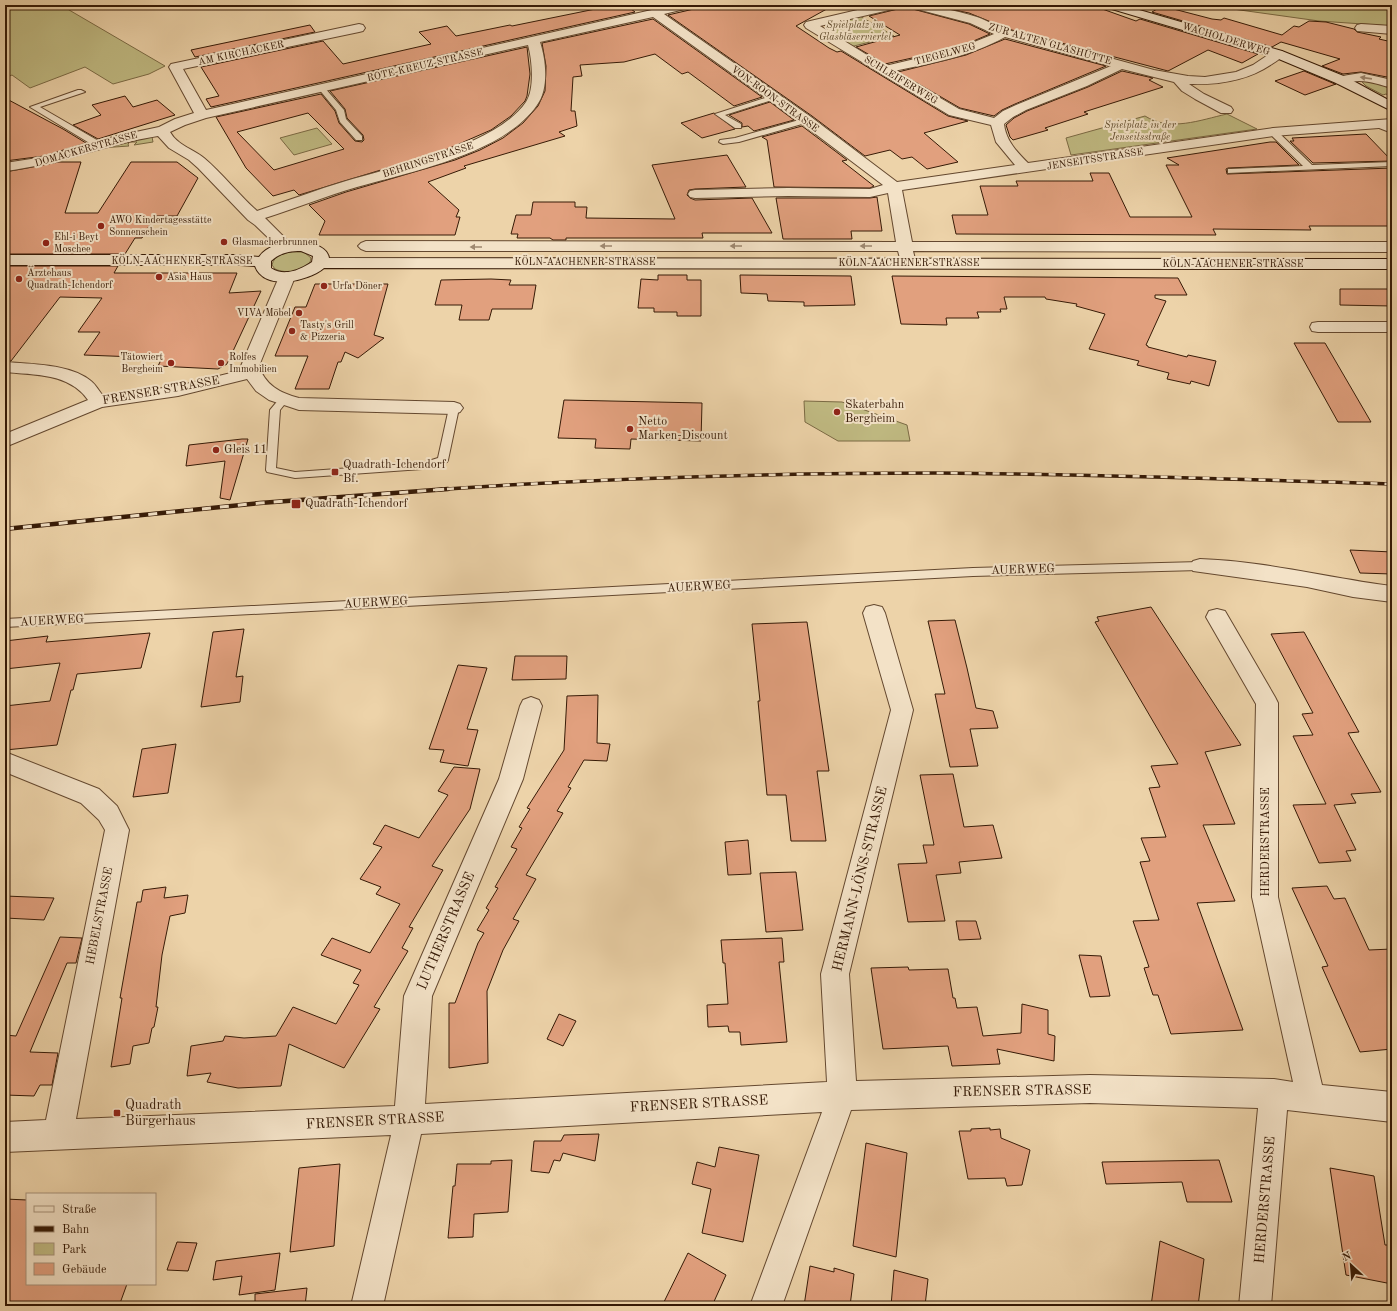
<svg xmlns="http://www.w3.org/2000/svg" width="1397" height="1311" font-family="'Old Standard TT',serif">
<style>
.green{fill:#c0ba82;stroke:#7b6a44}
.building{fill:#e1a07e;stroke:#361a06;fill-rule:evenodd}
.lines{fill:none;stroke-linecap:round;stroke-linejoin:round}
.service-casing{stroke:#64482f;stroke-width:2}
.minor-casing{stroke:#64482f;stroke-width:2}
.secondary-casing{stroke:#361a06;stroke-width:2}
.service{fill:#f3e2c7;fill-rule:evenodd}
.minor{fill:#f3e2c7;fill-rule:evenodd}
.secondary{fill:#f3e2c7;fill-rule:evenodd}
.rail-far1-casing{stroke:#361a06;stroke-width:3.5}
.rail-casing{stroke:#361a06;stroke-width:4.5}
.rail-far1{stroke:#f3e2c7;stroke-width:2.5;stroke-dasharray:7;stroke-linecap:butt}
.rail{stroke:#f3e2c7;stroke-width:3;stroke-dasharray:9;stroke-linecap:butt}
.oneway{fill:#9e8870}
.poi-dot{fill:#8f2418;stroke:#f3e2c7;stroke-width:1.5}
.labels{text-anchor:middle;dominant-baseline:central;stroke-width:4;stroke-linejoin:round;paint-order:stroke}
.far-park-label{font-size:10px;font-style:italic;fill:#5f4a2b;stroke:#f3e2c7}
.far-street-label{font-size:10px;fill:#361a06;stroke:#f3e2c7}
.far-poi-label{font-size:10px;fill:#361a06;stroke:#f3e2c7;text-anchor:start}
.street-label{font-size:12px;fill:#361a06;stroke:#f3e2c7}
.poi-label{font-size:12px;fill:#361a06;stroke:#f3e2c7;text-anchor:start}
.near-street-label{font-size:14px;fill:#361a06;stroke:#f3e2c7}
.near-poi-label{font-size:14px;fill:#361a06;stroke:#f3e2c7;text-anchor:start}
</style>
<rect width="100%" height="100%" fill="#edd3a9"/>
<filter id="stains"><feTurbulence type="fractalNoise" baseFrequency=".005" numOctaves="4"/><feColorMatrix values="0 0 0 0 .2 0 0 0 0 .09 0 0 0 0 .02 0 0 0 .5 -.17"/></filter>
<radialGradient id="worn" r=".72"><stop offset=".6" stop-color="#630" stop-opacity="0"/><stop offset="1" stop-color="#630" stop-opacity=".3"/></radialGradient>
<path class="green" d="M5,5H70L64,7L165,66L149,74L113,84L85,67L30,88L12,75L5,78Z
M1204,5H1392V26L1319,21Z
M858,15L894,36L850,47L826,31L829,23Z
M1368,81L1392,88V97L1386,94L1383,95L1366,86L1362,82Z
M1227,114L1257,129L1071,155L1066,138L1145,116C1170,132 1200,120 1227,114Z
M317,128L332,144L294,155L280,138Z
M147,136L152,137L153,142L134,145L137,142H129L128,145L129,146L100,148Z
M297,251L304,252L311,258C310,273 285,274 275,269L272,265C274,254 287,252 297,251Z
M804,401L842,402L907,425L910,441H838L805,422Z"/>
<path class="building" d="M615,5H626L635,12L211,107L206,99L219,96L201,67L323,41L343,64L431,44L419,32L447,26L456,36L510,25L512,26Z
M711,5H834L796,26L829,48L837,52L841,51L948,116L968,121L924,133L958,162L927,169L912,157L902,159L890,150L865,156L812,116L668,15Z
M906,5L909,8L969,24L990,34L957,48L885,64L856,47L900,35L869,16L902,8Z
M930,5H1091L1136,21L1140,19L1258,54L1242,63L1208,50L1168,71L1008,29L969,13Z
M1162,6L1212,19L1221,20L1224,18L1282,35L1294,26L1299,27L1309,21L1326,22L1354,29L1357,32L1381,37L1379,39L1392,42V78L1361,72L1343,74L1322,66L1340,59L1281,42L1272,47L1152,12Z
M653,19L762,97L734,106L688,72L682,74L655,54L624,62L580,65L582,76L573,77L571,111H575L577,126L559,132L565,136L464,166L466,168L428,182L459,210L456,217H460L455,235H319L325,221L309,205L346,192L455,160L480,150L503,138L523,123L538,106L545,91L546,66L542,43Z
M310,25L315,32L195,57L191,50Z
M1005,39L1106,66L1015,104L1002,110L994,116L960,108L898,72L966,55Z
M527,47L530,74L527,96L525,101L511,116L491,130L443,151L299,195L294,190L273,196L246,168L216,117L321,94L335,111L339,123L355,141L362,142L364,140L363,135L347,118L345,109L330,91ZM308,113L344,149L274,170L237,132Z
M1122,71L1153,78L1149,80L1163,87L1084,112L1088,114L1045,128L1048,130L1013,140L1010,137L1006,125L1014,118L1027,111L1088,87Z
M1304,71L1335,84H1336L1305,95L1275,81Z
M125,96L133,107L157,100L175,115L98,139L73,125L101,115L92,105Z
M5,98L63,129L86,143L44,156L5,161Z
M770,102L794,120L754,131L748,126L742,127V123L729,115Z
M714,113L735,129L702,138L681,123Z
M802,126L847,160L842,161L874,186L870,188L774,187L767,140L762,137Z
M1366,134L1392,161L1313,163L1290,141H1294L1292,138Z
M1270,142H1276L1299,165L1228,168L1226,169L1227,174L1392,168V226H1309L1311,230L1213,229L1216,235L956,234L952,215H988L980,186H1018L1016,181H1093L1090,173H1109L1130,217H1192L1166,165H1179L1167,158Z
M727,155L746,187L695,189L689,190L687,195L690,198L695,200L752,198L772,233H702L703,238H566V240H553L550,238H517L518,234H511L516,215H531L533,202H575V207H587L586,218L675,219L652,165Z
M59,162H81L65,213H98L131,162H177L198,178L177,216H155L142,238H135L125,254H5V172Z
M877,197L882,231H851L852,239H783L776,198H870Z
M5,266H118L114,273H237L229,293L261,291L227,364L218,369L158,366L162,358L84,355L100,332H78L102,298L60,297L11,361H5Z
M658,275H687V280H701V316H677V312H654V308H638L641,279L658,280Z
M740,275L851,276L855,305L804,306V302L768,301L767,294L741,293Z
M892,276L1178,278L1187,295H1155V298L1166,301L1146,345L1148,346V347L1187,357L1188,355L1216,361L1209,386L1191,381L1190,384L1167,379L1169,373L1137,365L1139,361L1089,349L1105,314L1076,306L1077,304L1046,299L1045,297H1004L1007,309H1000L1001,312H977L979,318H946L947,325L901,324Z
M491,279L511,280L509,285H536L532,309H492L489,320H459L462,305H435L441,280Z
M315,284H388L374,335L384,338L358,358L345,352L341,362H338L329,389H295L308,356H275L295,307H306Z
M1340,289H1392V306L1340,305Z
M1294,343H1325L1371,422H1338Z
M564,400L702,403L701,441L631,439L630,449L595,448L596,439L558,438Z
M242,439H248L230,500L220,498L225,461L186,466L189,445Z
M1350,550L1392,552V574L1360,573Z
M1151,607L1241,745L1205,752L1235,824L1203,825L1235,901L1197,903L1243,1030L1171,1034L1158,995H1153L1144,968L1149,967L1133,921L1159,920L1140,862L1150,861L1141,838L1166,837L1149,788L1160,787L1151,766L1178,764L1095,622L1099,621L1097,617Z
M955,620L967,668L976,708L993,711L998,728L970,729L978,766L950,767L935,694H945L928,621Z
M807,622L829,771H817L826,841H791L786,795H767L758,701H760L752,624Z
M244,629L236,677L243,676L240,702L201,707L213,632Z
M1304,632L1359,732L1348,733L1381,792L1351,794L1356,803L1334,805L1356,850L1346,851L1351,861L1319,863L1293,805L1326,804L1293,736L1313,735L1302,714L1313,713L1271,634Z
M150,633L141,668L77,674L73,690H71L57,745L5,750V706L50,701L60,663L5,669V641L48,636L46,642Z
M515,656H567L566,679L512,680Z
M458,665L487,668L467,729L478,730L468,766L440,762L444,750L429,749Z
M598,695L597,743L610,744L607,761L584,760L568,787L571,788L557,811L563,813L526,875L536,879L513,919L519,921L503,950L487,991L488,1063L449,1068V1003H455L478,943L484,933L477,930L489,910L486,908L498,888L495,887L517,849L511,847L522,828L519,827L530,809L527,808L564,750L567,696Z
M176,744L168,793L133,797L142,749Z
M454,767L480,769L470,809L432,866L443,870L409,927L413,928L402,948L408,951L374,1007L380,1009L344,1068L289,1044L281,1086L238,1088L207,1082L211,1073L187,1076L191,1046L223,1041L225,1036L244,1038L276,1036L293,1007L336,1024L359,985L353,983L361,970L321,955L332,938L370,953L400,904L376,894L381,887L360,879L382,847L373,844L385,825L419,838L448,795L438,791Z
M953,774L964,827L993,825L1002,858L959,862L961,873L936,875L945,921L908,922L898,864L927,863L923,845H934L920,775Z
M748,840L751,874L728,875L725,842Z
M796,872L803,930L766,932L760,873Z
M1327,886L1334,899L1345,898L1369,950L1392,949V1049L1360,1052L1322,967L1328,966L1292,888Z
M166,887L164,898L188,895L185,913L170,916L162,955L156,1007H158L154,1027L152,1028L149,1043L133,1046L130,1064L111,1067L122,998H120L137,902H141L143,890Z
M5,896L54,898L44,920L5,918Z
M956,921H976L981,939L959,940Z
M60,937L82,938L76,963H67L30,1052L58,1053L52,1085H40L34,1096L5,1095V1035L16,1036Z
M782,938L784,962H779L787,1042L741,1045L740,1032H729L728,1026L708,1027L707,1005L728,1004L725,963H723L721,940Z
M1079,955L1101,956L1110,996L1090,997Z
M908,967L909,970L948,969L953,998H955L957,1008L977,1007L983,1036L1021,1033L1022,1004L1048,1010V1034L1055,1036L1054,1061L997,1049L1000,1064L952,1066L948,1046L883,1049L871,968Z
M559,1014L576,1021L563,1046L547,1039Z
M990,1128V1130L1000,1129L1001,1138L1030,1150L1022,1185L1007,1186L1005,1178L968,1179L959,1131H971V1129Z
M599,1134L595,1161L563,1153L560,1161L554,1160L549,1173L531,1171L534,1141H561L564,1135Z
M866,1143L907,1153L896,1257L853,1246Z
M719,1147L759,1155L743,1242L702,1233L711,1189L692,1184L697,1162L715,1167Z
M512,1160L508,1212L474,1214L473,1237L448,1238L453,1186H455L457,1164H491V1161Z
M1219,1160L1232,1202H1187L1182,1182L1106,1184L1102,1162Z
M340,1164L334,1246L290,1252L299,1168Z
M1330,1168L1374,1176L1385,1245H1389L1392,1260V1284L1346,1275Z
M5,1199L27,1200V1284H127L119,1306H5Z
M1160,1241L1204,1259L1198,1306H1151Z
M177,1242L197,1243L188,1271L167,1270Z
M280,1253L275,1290L239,1295L242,1276L213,1280L216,1261Z
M688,1253L726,1275L712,1306H662Z
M810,1266L834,1272V1268L854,1274L850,1306H804Z
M894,1270L928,1279L925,1306H891Z
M307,1288L305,1306H255V1294Z"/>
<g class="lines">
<defs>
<path id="service" d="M322,86L324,87L344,110L346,119L362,136V140H356L340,122L336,110L318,88Z
M78,90H81L85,92L40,107L102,143V147H96L30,107Z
M771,96H777L778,98L725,115L741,124V128H735L715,114Z
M806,118H809V122L739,142L723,144L719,142L720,140L735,138Z
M1374,122H1380L1392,128V133L1374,126Z
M1270,130H1276L1312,165L1392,162V166L1228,173V169H1231L1303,166L1270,134Z
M283,397L288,400L280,410L276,468L295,472L422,463L438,458L449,408L454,405L459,408L448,460L447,462L422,469L295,478L267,472L266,470L270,410L280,398Z
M1200,562L1204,563L1206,566L1204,569L1200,570L973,576L5,627V619L973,568Z"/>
<path id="minor" d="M674,5H695L693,7L664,14L811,117L897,182L1015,165L996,142L991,125L949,115L806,28L804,25L806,22L879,5H904L902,7L820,26L885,66L957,49L994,34L970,23L909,7L907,5C931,5 955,10 977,17C988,21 997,27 1008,30L1154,70L1188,76L1205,77L1236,72L1253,65L1274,51H1282L1284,54C1281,58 1277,61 1272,64C1247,81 1219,85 1189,84L1204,94L1231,107L1233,110L1231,113H1221L1195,99L1182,91L1174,82L1122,69L1087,86L1026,110L1013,117L1004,124C1006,141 1017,152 1028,163L1273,128L1392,119V127L1273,136L902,190L912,242H1392V252L913,251L915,259L913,262L907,264L901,262L898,251H366L361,249L358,246L361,243L366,241L896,242L888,193L870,197L788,196L695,198L690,197L688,194L690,191L695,190L788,188L870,189L883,185L801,123L653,17L540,42C546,60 549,89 537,105C503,154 412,171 357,187C326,196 296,208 265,218L294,247L291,250L286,252L281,250L255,225L248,220L198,168L189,160L169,148L158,136C106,144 57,165 5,171V163L44,157L117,136L159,127L175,119L194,113L169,67L171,64L359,24L363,25L365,28L363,31L359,32L183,69L206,110ZM1005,37L1111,66L1016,105L1003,111L994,118L959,109L894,71C933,63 971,56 1005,37ZM528,45C532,59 535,89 526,102C496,146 396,166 346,181C316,190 287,201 257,211C238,194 223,174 204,158C193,149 177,145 170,132L185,125L206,118Z
M1361,24L1392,26V34L1357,31L1355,28L1357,25Z
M1361,73L1392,80V88C1381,85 1371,81 1359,81C1352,81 1344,85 1336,83L1335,80L1336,77Z
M287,272L293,274L295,277L259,366C265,385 280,393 299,398L454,402L460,404L463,408L460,412L454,414L299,410L269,400L256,391L247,379L178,396L102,407L5,447V434L88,400C70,373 34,375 5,372V362C30,364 71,364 91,381C96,385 99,391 103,396L178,386L243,370L241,366L279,277L281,274Z
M1318,322H1392V332H1318L1312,331L1310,327L1312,323Z
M1200,559C1265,561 1328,578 1392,586V602L1353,597L1307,587L1193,571L1190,566L1193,561Z
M874,605L882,607L885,613L913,710L849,974L856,1081L1090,1075L1274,1079L1293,1082L1252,897L1256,704L1206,617L1209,611L1217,609L1225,611L1275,697L1278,703V897L1322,1085L1392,1092V1122L1287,1110L1271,1306H1239L1258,1108L1090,1103L851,1110L782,1306H750L822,1112L421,1134L383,1306H351L391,1135L5,1152V1122L46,1120L105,830L99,820L81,803L5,772V752L99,789L117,806L129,830L76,1119L395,1106L404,996L499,779L520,706L523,700L531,697L539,700L542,706L523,779L432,996L425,1104L827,1082L821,974L891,710L863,613L866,607Z"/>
<path id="secondary" d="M1103,5H1122L1282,51L1346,77L1392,102V111L1336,83L1274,57L1105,7Z
M302,241C312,244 327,246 329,258L1392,259V269L324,268C309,281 264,292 255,266L240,265H5V255H240L259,257C268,244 287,242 302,241ZM301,251L313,256L312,262C300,270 284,277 271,268V261C280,253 289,251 301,251Z"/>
</defs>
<use href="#service" class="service-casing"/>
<use href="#minor" class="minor-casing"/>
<use href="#secondary" class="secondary-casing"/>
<use href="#service" class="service"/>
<use href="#minor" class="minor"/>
<use href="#secondary" class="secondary"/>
<defs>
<path id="rail-far1" d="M433,490C601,478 770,473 939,473C1090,474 1241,479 1392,484"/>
<path id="rail" d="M5,529L260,503L448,489"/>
</defs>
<use href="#rail-far1" class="rail-far1-casing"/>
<use href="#rail" class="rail-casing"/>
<use href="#rail-far1" class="rail-far1"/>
<use href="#rail" class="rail"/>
</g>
<defs><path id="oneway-solid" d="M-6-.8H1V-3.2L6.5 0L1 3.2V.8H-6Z"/></defs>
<g class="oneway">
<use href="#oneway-solid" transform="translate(1366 78) rotate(-172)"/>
<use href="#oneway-solid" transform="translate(606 246) rotate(180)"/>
<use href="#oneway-solid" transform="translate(736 246) rotate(180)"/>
<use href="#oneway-solid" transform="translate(866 246) rotate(180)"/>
<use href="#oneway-solid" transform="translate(476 247) rotate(180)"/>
</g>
<g class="poi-dot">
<circle cx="101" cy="226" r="4"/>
<circle cx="224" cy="242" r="4"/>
<circle cx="46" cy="243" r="4"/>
<circle cx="159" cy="277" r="4"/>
<circle cx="19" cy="279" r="4"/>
<circle cx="324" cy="286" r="4"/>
<circle cx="299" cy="313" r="4"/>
<circle cx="292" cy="331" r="4"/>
<circle cx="171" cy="363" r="4"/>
<circle cx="221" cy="363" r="4"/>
<circle cx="837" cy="412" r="4"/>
<circle cx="630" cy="429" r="4"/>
<circle cx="216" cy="450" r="4"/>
<rect x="331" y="468" width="8" height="8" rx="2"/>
<rect x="291" y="499" width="10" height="10" rx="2"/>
<rect x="113" y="1109" width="8" height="8" rx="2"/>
</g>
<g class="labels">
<g class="far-park-label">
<text x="855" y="25">Spielplatz im<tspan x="855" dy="12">Glasbläserviertel</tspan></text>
<text x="1140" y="125">Spielplatz in der<tspan x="1140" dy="12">Jenseitsstraße</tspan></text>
</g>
<g class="far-street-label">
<text transform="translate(1226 39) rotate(17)">WACHOLDERWEG</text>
<text transform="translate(1050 44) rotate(16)">ZUR ALTEN GLASHÜTTE</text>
<text transform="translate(241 53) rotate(-12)">AM KIRCHACKER</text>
<text transform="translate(945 54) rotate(-15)">TIEGELWEG</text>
<text transform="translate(425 65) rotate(-13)">ROTE-KREUZ-STRASSE</text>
<text transform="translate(901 80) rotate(31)">SCHLEIFERWEG</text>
<text transform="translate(775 99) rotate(36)">VON-ROON-STRASSE</text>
<text transform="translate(86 149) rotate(-16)">DOMACKERSTRASSE</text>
<text transform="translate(1095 159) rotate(-9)">JENSEITSSTRASSE</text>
<text transform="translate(428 160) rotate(-18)">BEHRINGSTRASSE</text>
<text x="182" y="261">KÖLN-AACHENER-STRASSE</text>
<text x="585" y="262">KÖLN-AACHENER-STRASSE</text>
<text x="909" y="263">KÖLN-AACHENER-STRASSE</text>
<text x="1233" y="264">KÖLN-AACHENER-STRASSE</text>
</g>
<g class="far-poi-label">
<text x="109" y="220">AWO Kindertagesstätte<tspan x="109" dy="12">Sonnenschein</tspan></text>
<text x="54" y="237">Ehl-i Beyt<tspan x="54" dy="12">Moschee</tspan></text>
<text x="232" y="242">Glasmacherbrunnen</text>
<text x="27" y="273">Ärztehaus<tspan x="27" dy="12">Quadrath-Ichendorf</tspan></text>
<text x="167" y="277">Asia Haus</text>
<text x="332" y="286">Urfa Döner</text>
<text x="291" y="313" text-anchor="end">VIVA Möbel</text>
<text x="300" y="325">Tasty's Grill<tspan x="300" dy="12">&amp; Pizzeria</tspan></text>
<text x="163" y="357" text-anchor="end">Tätowiert<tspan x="163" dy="12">Bergheim</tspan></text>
<text x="229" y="357">Rolfes<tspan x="229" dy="12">Immobilien</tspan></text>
</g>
<g class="street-label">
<text transform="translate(161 391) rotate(-10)">FRENSER STRASSE</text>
<text transform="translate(1023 570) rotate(-2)">AUERWEG</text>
<text transform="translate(699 587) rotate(-3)">AUERWEG</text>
<text transform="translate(376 603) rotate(-3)">AUERWEG</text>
<text transform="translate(52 621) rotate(-3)">AUERWEG</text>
<text transform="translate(1266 842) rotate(-90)">HERDERSTRASSE</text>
<text transform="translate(100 916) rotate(-79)">HEBELSTRASSE</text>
</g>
<g class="poi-label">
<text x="845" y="405">Skaterbahn<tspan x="845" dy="14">Bergheim</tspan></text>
<text x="638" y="422">Netto<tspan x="638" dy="14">Marken-Discount</tspan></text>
<text x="224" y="450">Gleis 11</text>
<text x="343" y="465">Quadrath-Ichendorf<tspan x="343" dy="14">Bf.</tspan></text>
<text x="305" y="504">Quadrath-Ichendorf</text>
</g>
<g class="near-street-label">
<text transform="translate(860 879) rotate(-76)">HERMANN-LÖNS-STRASSE</text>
<text transform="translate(446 931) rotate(-67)">LUTHERSTRASSE</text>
<text transform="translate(1022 1091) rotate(-1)">FRENSER STRASSE</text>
<text transform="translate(699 1104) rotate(-3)">FRENSER STRASSE</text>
<text transform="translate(375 1121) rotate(-3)">FRENSER STRASSE</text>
<text transform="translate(1265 1200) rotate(-85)">HERDERSTRASSE</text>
</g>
<g class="near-poi-label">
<text x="125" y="1105">Quadrath<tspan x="125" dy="16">Bürgerhaus</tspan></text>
</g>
</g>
<rect width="1397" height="1311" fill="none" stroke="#edd3a9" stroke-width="20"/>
<rect x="6" y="6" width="1385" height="1299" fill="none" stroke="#361a06" stroke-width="2"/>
<rect x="10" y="10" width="1377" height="1291" fill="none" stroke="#361a06"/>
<rect x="26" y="1193" width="130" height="92" fill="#f3e2c7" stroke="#a7927a"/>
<rect x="34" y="1206" width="20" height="6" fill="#f3e2c7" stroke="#a7927a"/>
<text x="62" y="1213" font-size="12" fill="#361a06">Straße</text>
<rect x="34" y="1226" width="20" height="6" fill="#361a06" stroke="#a7927a"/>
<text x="62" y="1233" font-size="12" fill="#361a06">Bahn</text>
<rect x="34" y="1243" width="20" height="12" fill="#c0ba82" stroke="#a7927a"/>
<text x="62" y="1253" font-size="12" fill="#361a06">Park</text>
<rect x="34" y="1263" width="20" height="12" fill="#e1a07e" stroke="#a7927a"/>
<text x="62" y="1273" font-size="12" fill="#361a06">Gebäude</text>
<g transform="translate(1351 1265) rotate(334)" stroke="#f3e2c7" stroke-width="3" paint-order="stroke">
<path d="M0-3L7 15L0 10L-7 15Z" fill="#361a06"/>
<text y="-6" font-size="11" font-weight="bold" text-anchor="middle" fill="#361a06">N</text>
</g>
<rect width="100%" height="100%" filter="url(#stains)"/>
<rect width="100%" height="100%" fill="url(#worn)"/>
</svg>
